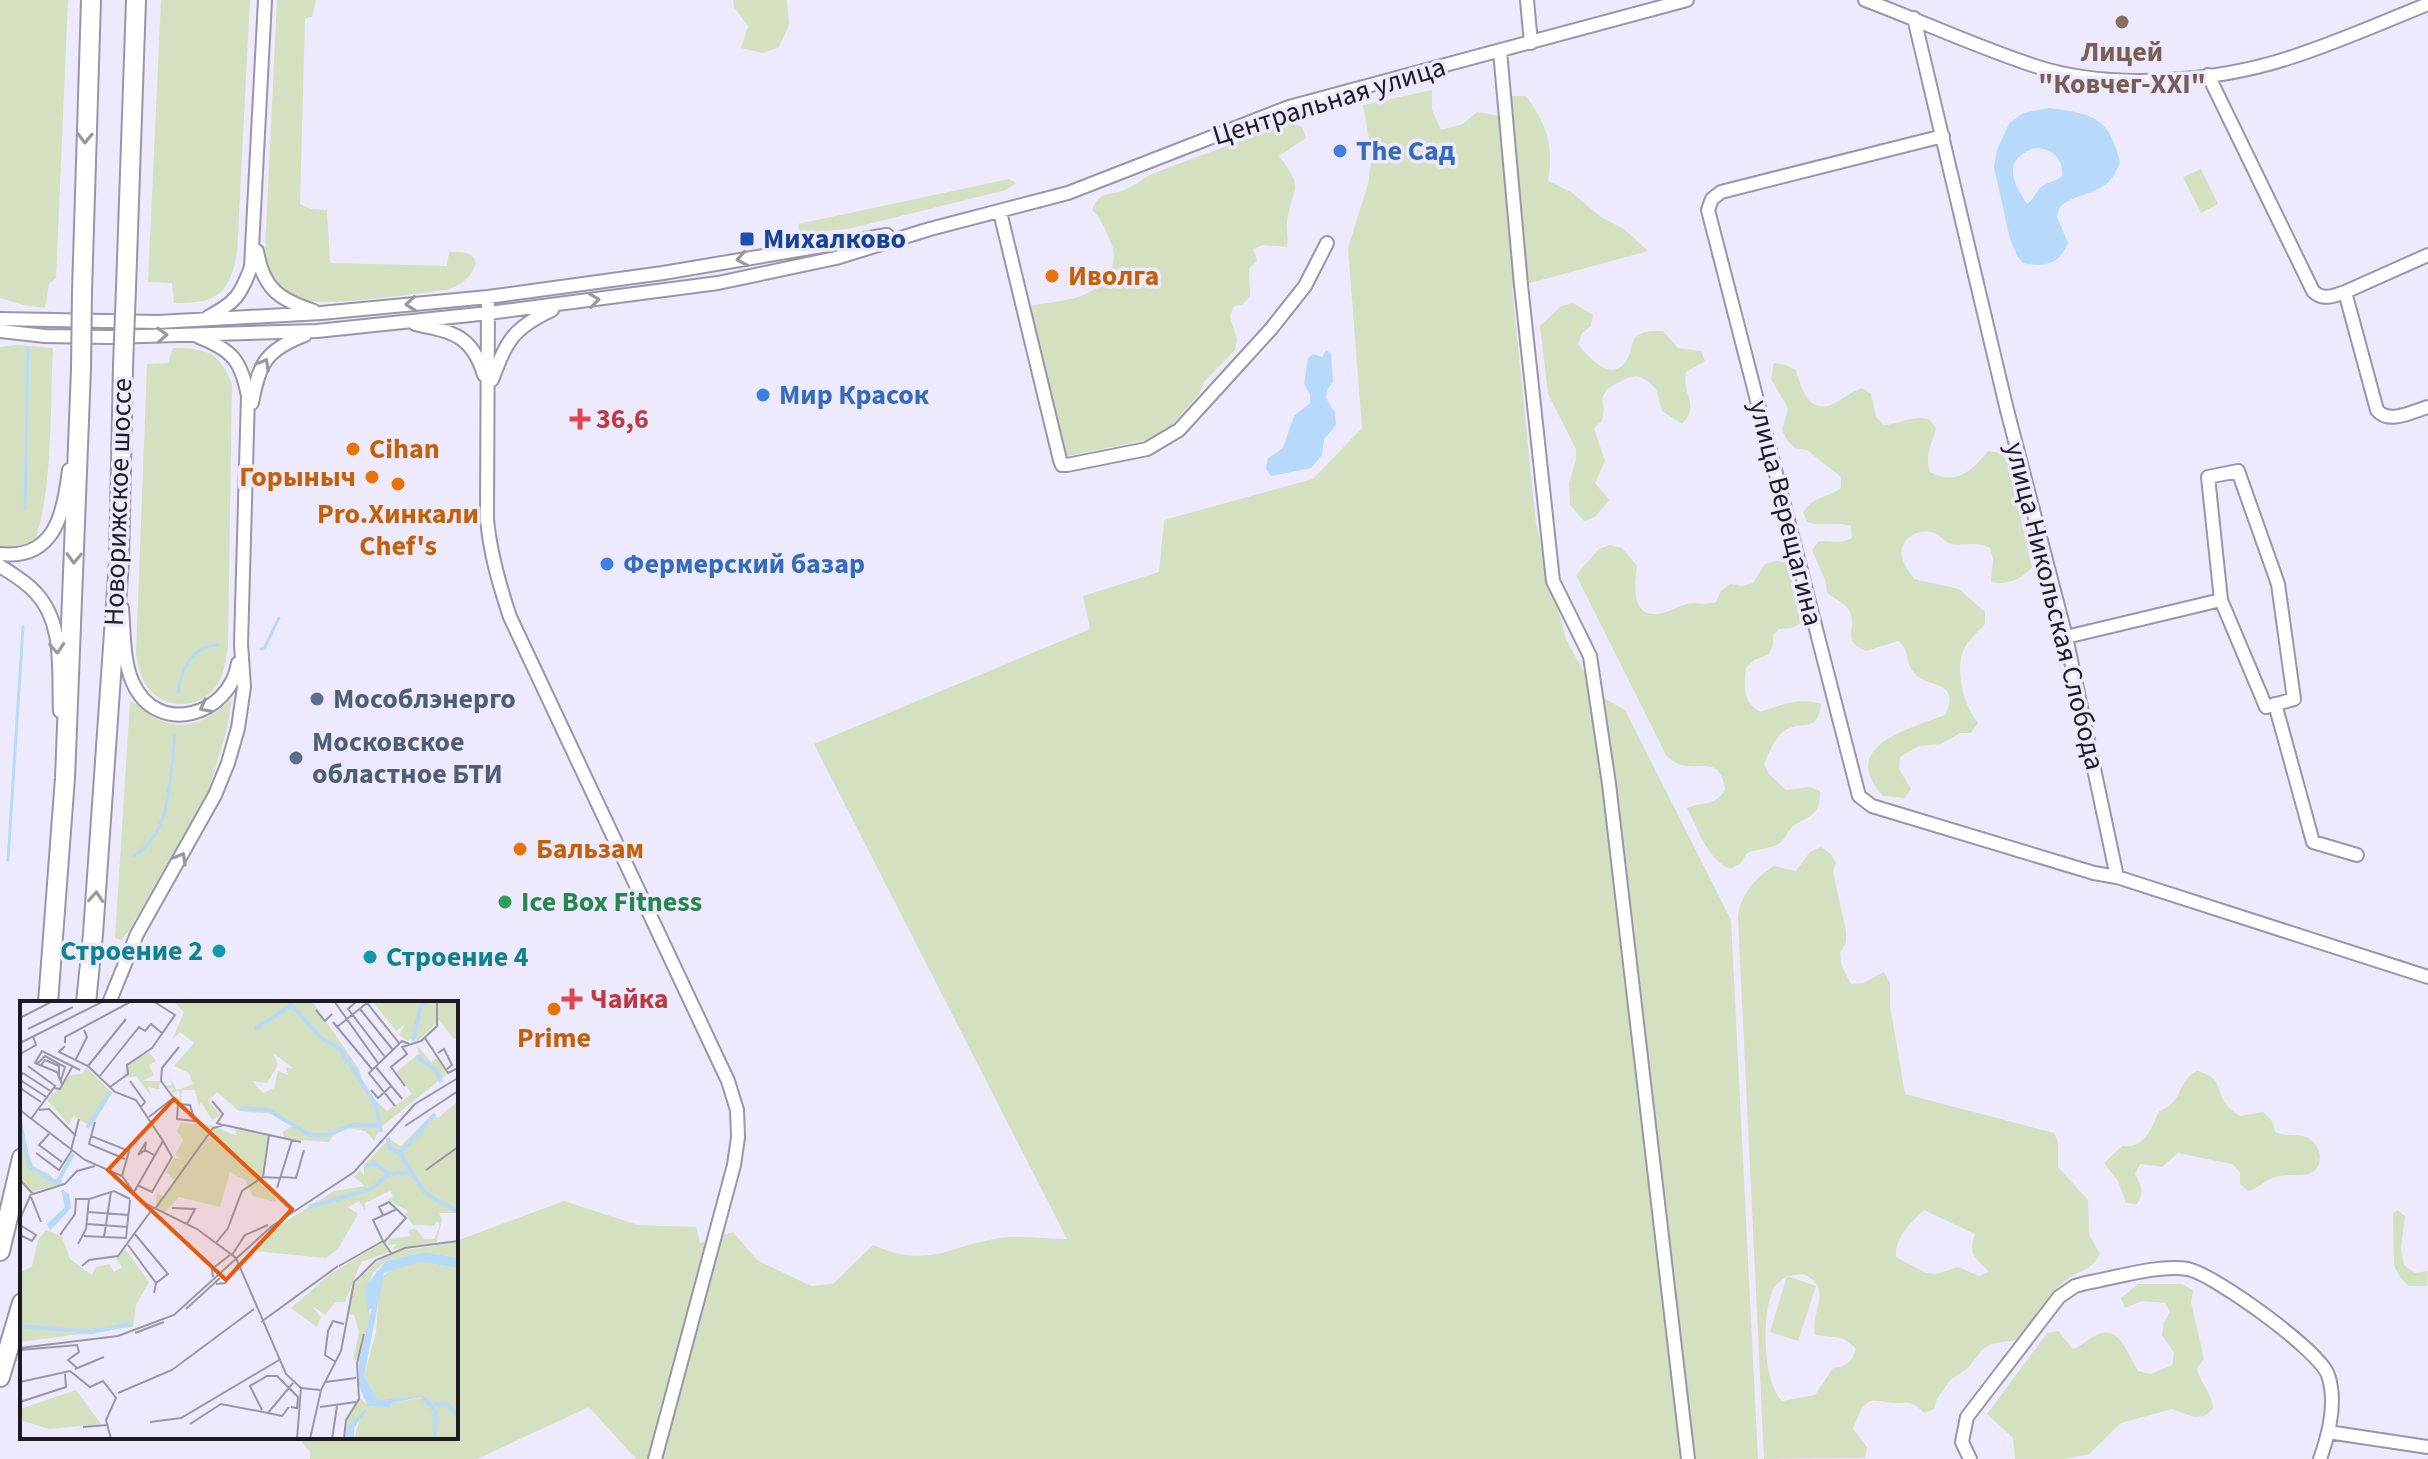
<svg xmlns="http://www.w3.org/2000/svg" width="2428" height="1459" font-family="'Source Sans 3',sans-serif">
<style>
.green{fill:#d5e0c0;fill-rule:evenodd}
.water{fill:#b7d9fa;fill-rule:evenodd}
.lines{fill:none;stroke-linecap:round;stroke-linejoin:round}
.stream{stroke:#b7d9fa;stroke-width:3}
.minor-casing{stroke:#9995ab;stroke-width:16}
.highway-casing{stroke:#9995ab;stroke-width:22}
.minor{stroke:#fff;stroke-width:12}
.highway{stroke:#fff;stroke-width:18}
.highway-bridge-casing{stroke:#9995ab;stroke-width:22;stroke-linecap:butt}
.highway-bridge{stroke:#fff;stroke-width:18}
.oneway{stroke:#99989c}
.education-dot{fill:#8d6e63;stroke:#edeafd;stroke-width:3}
.shop-dot{fill:#3f7fe0;stroke:#edeafd;stroke-width:3}
.transit-dot{fill:#1a4fb4;stroke:#edeafd;stroke-width:3}
.food-dot{fill:#e8710a;stroke:#edeafd;stroke-width:3}
.health-dot{fill:#e0444e;stroke:#edeafd;stroke-width:3}
.service-dot{fill:#5c6f8a;stroke:#edeafd;stroke-width:3}
.leisure-dot{fill:#2e9e5b;stroke:#edeafd;stroke-width:3}
.culture-dot{fill:#0f9aa8;stroke:#edeafd;stroke-width:3}
.labels{text-anchor:middle;dominant-baseline:central;stroke-width:7;stroke-linejoin:round;paint-order:stroke}
.education-label{font-size:28px;font-weight:bold;fill:#785e54;stroke:#edeafd}
.street-label{font-size:28px;fill:#1c1a22;stroke:#edeafd}
.shop-label{font-size:28px;font-weight:bold;fill:#366cbe;stroke:#edeafd;text-anchor:start}
.transit-label{font-size:28px;font-weight:bold;fill:#164399;stroke:#edeafd;text-anchor:start}
.food-label{font-size:28px;font-weight:bold;fill:#c56008;stroke:#edeafd;text-anchor:start}
.health-label{font-size:28px;font-weight:bold;fill:#be3a42;stroke:#edeafd;text-anchor:start}
.service-label{font-size:28px;font-weight:bold;fill:#4e5e75;stroke:#edeafd;text-anchor:start}
.leisure-label{font-size:28px;font-weight:bold;fill:#27864d;stroke:#edeafd;text-anchor:start}
.culture-label{font-size:28px;font-weight:bold;fill:#0d838f;stroke:#edeafd;text-anchor:end}
.inset-river{fill:none;stroke:#b7d9fa;stroke-width:4}
.inset-road{fill:none;stroke:#9997a5;stroke-width:2}
.view{fill:#e8590c;fill-opacity:0.15;stroke:#e8590c;stroke-width:4}
.inset-edge{fill:none;stroke:#1c1a22;stroke-width:4}
</style>
<rect width="100%" height="100%" fill="#edeafd"/>
<path class="green" d="M0,0H68L56,278L49,284L45,308L23,305L0,298Z
M161,0H250L237,254C229,295 215,304 174,303L172,283L148,282Z
M277,0H316L312,17L305,18L300,204L311,209L327,210L330,263L447,266L449,252C461,252 473,250 476,264C469,279 462,285 446,290C415,293 314,310 291,297C273,286 268,270 265,250Z
M733,0H787L789,25L779,47L763,53L741,48L748,26L734,7Z
M1432,90V110L1441,130L1463,124L1477,112L1512,118V96H1526C1547,125 1554,145 1548,181L1571,192L1601,217L1624,229L1648,251L1512,288L1536,524L1544,556L1566,639L1595,693L1625,710L1731,920L1758,1459H636L589,1407L477,1459H310V1452L298,1437H456V1241L564,1201L638,1225L696,1227L700,1243L733,1232L757,1260L811,1286L833,1284L873,1245C929,1269 946,1247 999,1238C1020,1235 1045,1239 1067,1239L814,744L1090,629L1083,596L1159,572L1164,520L1313,479L1362,428L1348,248L1368,184L1372,156L1363,105Z
M1291,122L1302,127L1306,138L1279,156C1306,192 1292,185 1287,222C1286,231 1289,237 1287,247L1263,245L1253,249L1257,260L1249,269L1250,296L1243,304L1233,307L1230,317L1237,339L1235,350L1204,382L1200,393L1170,427L1151,439L1067,456L1060,448V436L1029,306C1056,301 1095,301 1109,273C1114,262 1116,255 1111,243C1106,231 1102,219 1092,210C1098,195 1103,195 1118,192C1129,189 1140,182 1149,175Z
M2201,169L2218,204L2201,213L2183,177Z
M1009,179L1016,183L1006,190L848,229L800,233L798,224Z
M1573,303L1593,315L1591,326L1582,333L1578,344C1590,359 1613,385 1628,358C1632,350 1630,341 1638,335C1645,330 1655,331 1663,331L1678,348L1701,351L1705,361L1686,372C1681,394 1701,405 1682,424L1662,411L1656,389L1648,381L1638,376L1627,378L1607,389L1602,398L1604,410L1602,421L1594,428L1605,461L1595,483L1609,500L1595,517L1584,521L1570,505L1569,483L1576,460V449L1548,394L1540,326L1561,306Z
M17,345L53,348C50,406 53,484 36,538C25,544 13,550 0,546V347Z
M173,348C207,348 219,352 232,384L228,646C226,661 224,676 215,688C197,711 161,709 145,684C140,675 138,665 136,654L147,364L168,363Z
M1774,363L1786,365L1796,370C1801,388 1809,415 1833,404C1843,399 1851,392 1862,388L1871,394L1876,417L1884,425C1901,424 1911,415 1929,419L1936,428C1932,445 1924,454 1930,472C1956,486 1972,471 1988,451L2000,453L2008,461L2032,568C2021,579 2007,586 1991,582L1993,559L1990,548C1976,541 1967,546 1952,544C1943,542 1940,533 1931,532C1916,529 1899,540 1902,556C1903,564 1910,572 1914,579L1959,589L1985,612V624C1979,631 1968,640 1964,649C1954,671 1964,706 1978,723L1971,733H1960L1941,744L1919,746L1900,757L1899,769L1911,789L1905,798L1883,796C1837,746 1909,729 1945,715C1963,677 1923,690 1912,670C1905,659 1910,651 1898,641L1866,651C1841,640 1856,633 1851,614C1848,604 1835,599 1827,593L1826,582L1812,550L1819,541L1842,542L1852,538L1851,526C1836,521 1822,528 1807,522L1803,512C1814,496 1827,498 1841,488V477L1807,450L1795,448L1787,440L1782,430L1788,408L1771,379Z
M1610,545L1622,548L1637,566C1634,588 1631,623 1666,612C1673,610 1678,606 1684,605C1695,601 1702,606 1716,602L1721,591L1730,584L1742,586L1753,583L1765,564L1776,561L1788,562L1801,623L1792,628L1779,629L1773,635V644L1769,654L1754,660L1746,668C1744,686 1742,701 1760,712C1780,705 1800,697 1821,704C1818,735 1801,719 1784,731C1775,737 1769,753 1764,764L1769,774L1786,790L1810,787L1820,791C1820,814 1813,815 1796,824C1788,828 1786,840 1778,844C1770,849 1756,849 1747,853L1740,864L1730,869C1707,859 1698,829 1687,808C1703,801 1716,807 1725,789C1718,746 1691,782 1666,755L1576,575L1599,549Z
M232,699L226,733L208,792L128,932L121,940L115,938L130,701C140,705 147,714 157,719C186,733 211,719 232,699Z
M1821,847L1831,854L1836,863L1833,872L1846,931V942L1840,953L1841,964L1851,984L1863,983L1884,972L1890,983V1006L1905,1094L2054,1133L2058,1142V1167L2088,1200L2089,1234L2100,1254C2093,1267 2088,1268 2076,1274C2048,1288 2036,1319 2015,1340L1991,1344L1982,1350L1968,1368L1950,1380L1937,1399L1934,1409L1924,1413C1910,1398 1908,1404 1892,1403C1884,1402 1878,1400 1870,1401L1862,1407L1853,1429L1867,1447L1865,1458L1764,1459L1738,918C1740,895 1755,878 1774,866L1796,871L1810,852ZM1924,1210L1975,1234C1967,1255 1976,1257 1989,1272L1979,1276L1958,1267L1937,1274L1926,1273L1896,1257C1895,1236 1910,1224 1924,1210ZM1803,1274C1835,1289 1810,1310 1815,1335C1833,1338 1843,1334 1856,1349C1852,1362 1846,1367 1833,1368L1815,1395L1782,1401C1763,1382 1762,1320 1771,1295C1773,1286 1780,1281 1787,1276L1770,1332L1798,1341L1816,1286L1787,1276Z
M2197,1071C2229,1078 2210,1099 2240,1116L2263,1112L2272,1121L2275,1132C2287,1138 2301,1132 2311,1140C2316,1143 2319,1150 2320,1156C2320,1184 2290,1171 2275,1177C2265,1180 2259,1188 2248,1191L2240,1184V1172L2232,1164L2178,1153L2162,1167L2140,1164L2135,1174C2142,1186 2144,1192 2137,1204L2126,1203L2118,1181L2104,1163L2122,1146C2145,1149 2151,1129 2159,1111C2184,1103 2175,1083 2197,1071Z
M2397,1210L2405,1216L2401,1248L2404,1265L2415,1273L2428,1271L2427,1286H2409L2401,1279L2394,1266L2393,1214Z
M2138,1284H2182L2193,1290L2191,1302L2204,1359L2197,1368C2200,1384 2213,1393 2213,1409L2204,1416L2194,1417L2172,1409L2121,1423L2089,1454L2065,1459H2015L2013,1438L1987,1414L2047,1333L2058,1331L2073,1349C2082,1346 2086,1340 2095,1336C2119,1322 2128,1355 2138,1371L2151,1374L2172,1365L2174,1353L2162,1335L2164,1322L2170,1312L2165,1303L2142,1301L2125,1308L2121,1298Z"/>
<path class="water" d="M2049,108C2092,114 2109,116 2120,162C2108,199 2080,188 2059,208L2057,217L2068,243C2060,264 2044,268 2023,263L2017,256L2010,239L1994,167L1997,150L2009,124L2023,113ZM2035,148C2052,148 2064,159 2062,176C2055,182 2051,181 2044,185C2036,189 2035,199 2027,204C2013,182 2001,160 2035,148Z
M1326,350L1331,353L1333,382L1327,390L1326,398L1335,413L1336,425L1324,439L1322,455L1311,468L1271,476L1266,469L1268,458L1283,448L1294,416L1310,403V394L1304,384L1308,358L1313,354L1322,357Z"/>
<g class="lines">
<path class="stream" d="M25,509L28,348
M261,649H264L279,618
M178,692C182,669 191,646 218,645
M134,856C173,832 169,777 175,736
M8,860L23,627"/>
<defs>
<path id="minor" d="M1527,0L1531,43
M1865,0C1921,21 1977,47 2035,66C2111,91 2216,82 2292,57C2338,42 2383,22 2428,4
M1914,18L2007,410L2066,637L2117,877L2428,977
M1500,51L1521,285L1553,581L1590,656L1609,784L1688,1459
M2208,75L2313,291C2323,301 2333,296 2345,292L2377,410C2389,425 2413,411 2428,407
M1943,136L1721,192L1712,199L1708,210L1859,796L1872,806L2094,873L2117,877
M1000,212L1060,460L1062,465H1067L1147,449L1179,430L1271,329L1305,286L1327,243
M257,251C263,289 280,300 314,311
M2345,292L2428,255
M488,297L487,519C490,553 499,584 510,617L728,1081L737,1110L738,1137L734,1165L655,1459
M208,317C235,303 241,295 251,267L265,0
M0,319L158,322L321,313L488,297L663,273L887,235
M415,324C453,332 472,335 484,375
M0,331L45,336L108,337L317,331L489,313L718,283L836,258L930,229L1068,193L1289,107L1687,0
M492,380C507,340 513,328 552,310
M252,403C259,363 266,350 305,335
M0,554C55,560 64,513 69,470
M0,566C12,574 25,581 35,592C65,623 58,671 60,711
M122,608C124,631 123,662 133,683C157,737 230,716 238,663
M2066,637L2221,600L2266,707L2294,699L2278,584L2238,471L2208,477L2221,600
M2275,704L2313,842L2357,855
M109,1003L137,934L215,795L228,763L238,728L244,687L241,644L248,396C241,360 232,350 199,337
M2328,1432L2428,1447
M1970,1459L1962,1442L1967,1417L2059,1297L2075,1286L2086,1283C2115,1278 2159,1264 2188,1269C2215,1275 2319,1350 2328,1375C2337,1401 2329,1434 2320,1459"/>
<path id="highway" d="M126,288L136,0
M82,292L91,0
M48,1003L65,778L81,369
M86,1003L93,934L119,561L123,366
M0,1251L22,1158
M0,1377L22,1303"/>
</defs>
<use href="#minor" class="minor-casing"/>
<use href="#highway" class="highway-casing"/>
<use href="#minor" class="minor"/>
<use href="#highway" class="highway"/>
<defs>
<path id="highway-bridge" d="M123,366L126,288
M81,369L82,292"/>
</defs>
<use href="#highway-bridge" class="highway-bridge-casing"/>
<use href="#highway-bridge" class="highway-bridge"/>
</g>
<defs><path id="oneway-chevron" d="M-2-3.5L2.5 0L-2 3.5" fill="none" stroke-width="1.6" stroke-linecap="round" stroke-linejoin="round" transform="scale(2)"/></defs>
<g class="oneway">
<use href="#oneway-chevron" transform="translate(85 138) rotate(91)"/>
<use href="#oneway-chevron" transform="translate(742 259) rotate(170)"/>
<use href="#oneway-chevron" transform="translate(594 300) rotate(-7)"/>
<use href="#oneway-chevron" transform="translate(411 304) rotate(174)"/>
<use href="#oneway-chevron" transform="translate(162 335) rotate(-2)"/>
<use href="#oneway-chevron" transform="translate(264 364) rotate(-60)"/>
<use href="#oneway-chevron" transform="translate(74 558) rotate(92)"/>
<use href="#oneway-chevron" transform="translate(57 648) rotate(86)"/>
<use href="#oneway-chevron" transform="translate(205 707) rotate(153)"/>
<use href="#oneway-chevron" transform="translate(181 858) rotate(-60)"/>
<use href="#oneway-chevron" transform="translate(96 897) rotate(-86)"/>
</g>
<circle class="education-dot" cx="2122" cy="22" r="8"/>
<g class="shop-dot">
<circle cx="1340" cy="151" r="8"/>
<circle cx="763" cy="395" r="8"/>
<circle cx="607" cy="564" r="8"/>
</g>
<rect class="transit-dot" x="739" y="231" width="16" height="16" rx="4"/>
<g class="food-dot">
<circle cx="1052" cy="276" r="8"/>
<circle cx="353" cy="449" r="8"/>
<circle cx="372" cy="477" r="8"/>
<circle cx="398" cy="484" r="8"/>
<circle cx="520" cy="849" r="8"/>
<circle cx="554" cy="1009" r="8"/>
</g>
<g class="health-dot">
<path d="M576 407h8v8h8v8h-8v8h-8v-8h-8v-8h8z"/>
<path d="M568 987h8v8h8v8h-8v8h-8v-8h-8v-8h8z"/>
</g>
<g class="service-dot">
<circle cx="317" cy="699" r="8"/>
<circle cx="296" cy="758" r="8"/>
</g>
<circle class="leisure-dot" cx="505" cy="902" r="8"/>
<g class="culture-dot">
<circle cx="219" cy="951" r="8"/>
<circle cx="370" cy="957" r="8"/>
</g>
<g class="labels">
<g class="education-label">
<text x="2122" y="52">Лицей<tspan x="2122" dy="32">"Ковчег-XXI"</tspan></text>
</g>
<g class="street-label">
<text transform="translate(1329 101) rotate(-17)">Центральная улица</text>
<text transform="translate(118 502) rotate(-88)">Новорижское шоссе</text>
<text transform="translate(1786 513) rotate(76)">улица Верещагина</text>
<text transform="translate(2055 606) rotate(76)">улица Никольская Слобода</text>
</g>
<g class="shop-label">
<text x="1356" y="151">The Сад</text>
<text x="779" y="395">Мир Красок</text>
<text x="623" y="564">Фермерский базар</text>
</g>
<g class="transit-label">
<text x="763" y="239">Михалково</text>
</g>
<g class="food-label">
<text x="1068" y="276">Иволга</text>
<text x="369" y="449">Cihan</text>
<text x="356" y="477" text-anchor="end">Горыныч</text>
<text x="398" y="514" text-anchor="middle">Pro.Хинкали<tspan x="398" dy="32">Chef's</tspan></text>
<text x="536" y="849">Бальзам</text>
<text x="554" y="1038" text-anchor="middle">Prime</text>
</g>
<g class="health-label">
<text x="596" y="419">36,6</text>
<text x="590" y="999">Чайка</text>
</g>
<g class="service-label">
<text x="333" y="699">Мособлэнерго</text>
<text x="312" y="742">Московское<tspan x="312" dy="32">областное БТИ</tspan></text>
</g>
<g class="leisure-label">
<text x="521" y="902">Ice Box Fitness</text>
</g>
<g class="culture-label">
<text x="203" y="951">Строение 2</text>
<text x="386" y="957" text-anchor="start">Строение 4</text>
</g>
</g>
<g transform="translate(20 1001)">
<rect width="438" height="438" fill="#edeafd"/>
<path d="M153,0H292L339,68L346,91L367,110L392,93L376,71L399,53L397,44L411,61L417,57L427,73L360,127L354,140L345,130L328,127L316,130L309,141L264,138L263,131L272,125L253,113L219,110L197,91L188,100L201,114L192,119L181,101L179,106L175,89H162L161,101L158,102L155,95L160,98L159,90L150,92L154,87L147,88L145,85L152,84L149,76L157,89L173,83L169,72L154,65L174,42L160,31L152,39L164,11ZM253,52L273,67H266L268,74L258,70L254,87L243,92L232,80L247,82L258,64ZM352,0H438V36L434,38L419,19L398,40L393,36L388,40L379,34L385,23L376,30ZM129,51L136,60L129,64L134,74L123,80H140L139,88L128,86L132,96L116,75L103,77L108,64ZM66,66L92,92L72,126L53,115L49,124L27,99L50,74L62,73ZM438,100V212H419L422,218L417,241L371,249L377,243L368,244L369,238L391,235L388,230L395,227L404,238H414L420,224L417,220L414,225L393,224L385,213L388,210L368,199L373,195L370,190L345,202V210L339,200L328,206L338,213L318,248L306,257L235,250L252,229L314,190L345,185L334,176L340,169L344,175V164L369,138L381,145L411,114L418,117ZM161,122L191,124L217,135L215,128L248,135L241,183L255,188L256,201L233,195L225,179L210,171L200,206L159,196L144,212L136,205L137,192L145,196L160,173L154,179L146,171L154,157L162,158L155,154L163,139L157,130ZM0,133L14,167L30,173L33,180L40,175L43,183L9,191L0,177ZM26,229L42,236L50,258L72,274L76,266L89,263L94,271L102,266L96,257L105,248L129,281L116,304L113,326L0,341V272L12,265L18,239ZM363,241L369,251L341,261L325,301H315L305,314L291,304L301,316L297,326L271,307L309,274ZM438,241V257L405,251L366,260L353,272L346,287L350,316L339,359H333L339,331L334,314L327,313L332,285L358,260L379,250ZM400,261L438,267V438H334L341,415L326,433L327,419L339,396L348,404L344,412L350,405L370,407L372,402L405,396L358,399L344,375L356,331L360,277L373,267ZM56,389L81,423L29,428L3,420L0,408Z" fill="#d5e0c0" fill-rule="evenodd"/>
<path d="M41,188L49,193L51,207L30,230L27,223L45,206ZM405,251L438,257V267L400,261L364,272L344,375L358,399L406,395L372,402L370,407L350,405L334,427V438H325L328,425L348,406L339,385V359L352,307L348,310L345,285L366,260Z" fill="#b7d9fa"/>
<path class="inset-river" d="M268,0L300,36L320,48L356,104L361,131M235,28L270,5M393,40L401,4L408,0M396,55L416,69L421,81M220,107L248,109L290,134H308L332,124L358,125M0,121L9,165L40,184M67,127L90,91M368,137L369,147L379,151L405,192L438,211M379,153L415,113M345,165L355,163L368,172M37,182L53,153M289,206L351,188L369,173L388,171M0,325L71,331L111,323M402,396L416,410L415,438M414,403H427L438,414"/>
<path class="inset-road" d="M314,0L358,62M337,0L328,8L365,56M340,8L373,49M296,9L305,20L312,13M0,17L33,0M313,21L352,68M317,26L347,2L379,42M8,28L53,6M405,37L428,72L438,67M0,42L84,0M45,42V36L112,0M45,45L39,51L68,65L95,91L116,99L143,140L114,191M418,52L424,48L432,64L427,68M0,53L16,44L13,35M56,58L67,36L64,29M17,63L25,55L45,66L41,79M21,64L25,59L39,65V75M8,65L35,85L11,118M68,65L106,18M355,65L382,98M0,76L3,72L32,91M79,76L119,26L125,30L131,23L142,32M0,79L28,97M110,80L125,101L121,106M42,83L37,71L15,62L22,50L60,69M385,85L371,66L387,53L382,46L401,40L417,25V0M90,86L108,73L107,64L132,47L155,14L133,0M0,87L21,101M34,87L40,88L52,66M351,89L358,97L371,85M192,100L203,113L197,122L202,124M158,103L170,104L175,120L157,118L158,103L141,80L142,67L159,46M375,105L349,72L382,40L389,43M0,109L65,159L102,175L120,200L177,228L216,257L266,373L281,387L300,389M19,109L29,108L56,135M129,116L152,98M75,121L71,135L109,150L102,175M385,125L438,90M29,133L19,144L42,161M71,135L69,143L105,158M51,149L59,118M125,149L118,154L126,141L125,149L134,154M16,152L39,169L52,149M406,169L438,146M243,176L249,134L281,141M261,176L276,177L284,149M0,179L13,193L45,183L57,170L75,165M117,184L132,191L152,156L143,140M257,187L272,139M11,196L21,221M152,207L175,208L167,223M135,208L193,127L204,124L249,134M68,211L109,214M363,214L359,206L369,201L386,217L364,241M0,218L11,193M67,223L108,226M0,224L16,234L12,240L0,234M114,232L148,273L136,282M40,234L55,213L56,198H69M64,235L106,237L110,199M84,236L91,191M363,240L353,219L377,208M196,242L208,227L222,190L243,176L260,177M58,243L66,228L69,198L94,190L110,198M108,244L136,282L134,292M212,254L225,234L248,224M62,265L69,259L98,255L133,207M319,265L363,240L371,252M193,276L192,268L210,254M196,283L205,282L219,262M166,308L200,277M241,321L318,265M115,332L144,321M0,347L98,335L154,314L252,225L334,171L395,103L438,77M0,349L57,344L59,351L48,359L57,367M316,361L305,354L308,330L313,320L324,323M55,368L84,356M0,381L50,370L70,386L83,380L96,397L86,419L91,438M305,381L336,377M98,392L152,369L234,308M0,401L46,386L45,373M300,406L336,401M242,409L230,385L247,375H257L278,396L277,407L271,406M248,412L262,415L269,406M130,421L161,417L259,359M170,423L201,403L248,412L273,382M63,426L87,424M277,438L281,387M290,438L301,389L321,350L334,281L356,259L385,247L438,240M312,438L317,405M324,438L326,419L339,398L337,362L344,333"/>
<path class="view" d="M154,98L272,208L206,279L88,169Z"/>
<rect width="438" height="438" class="inset-edge"/>
</g>
</svg>
